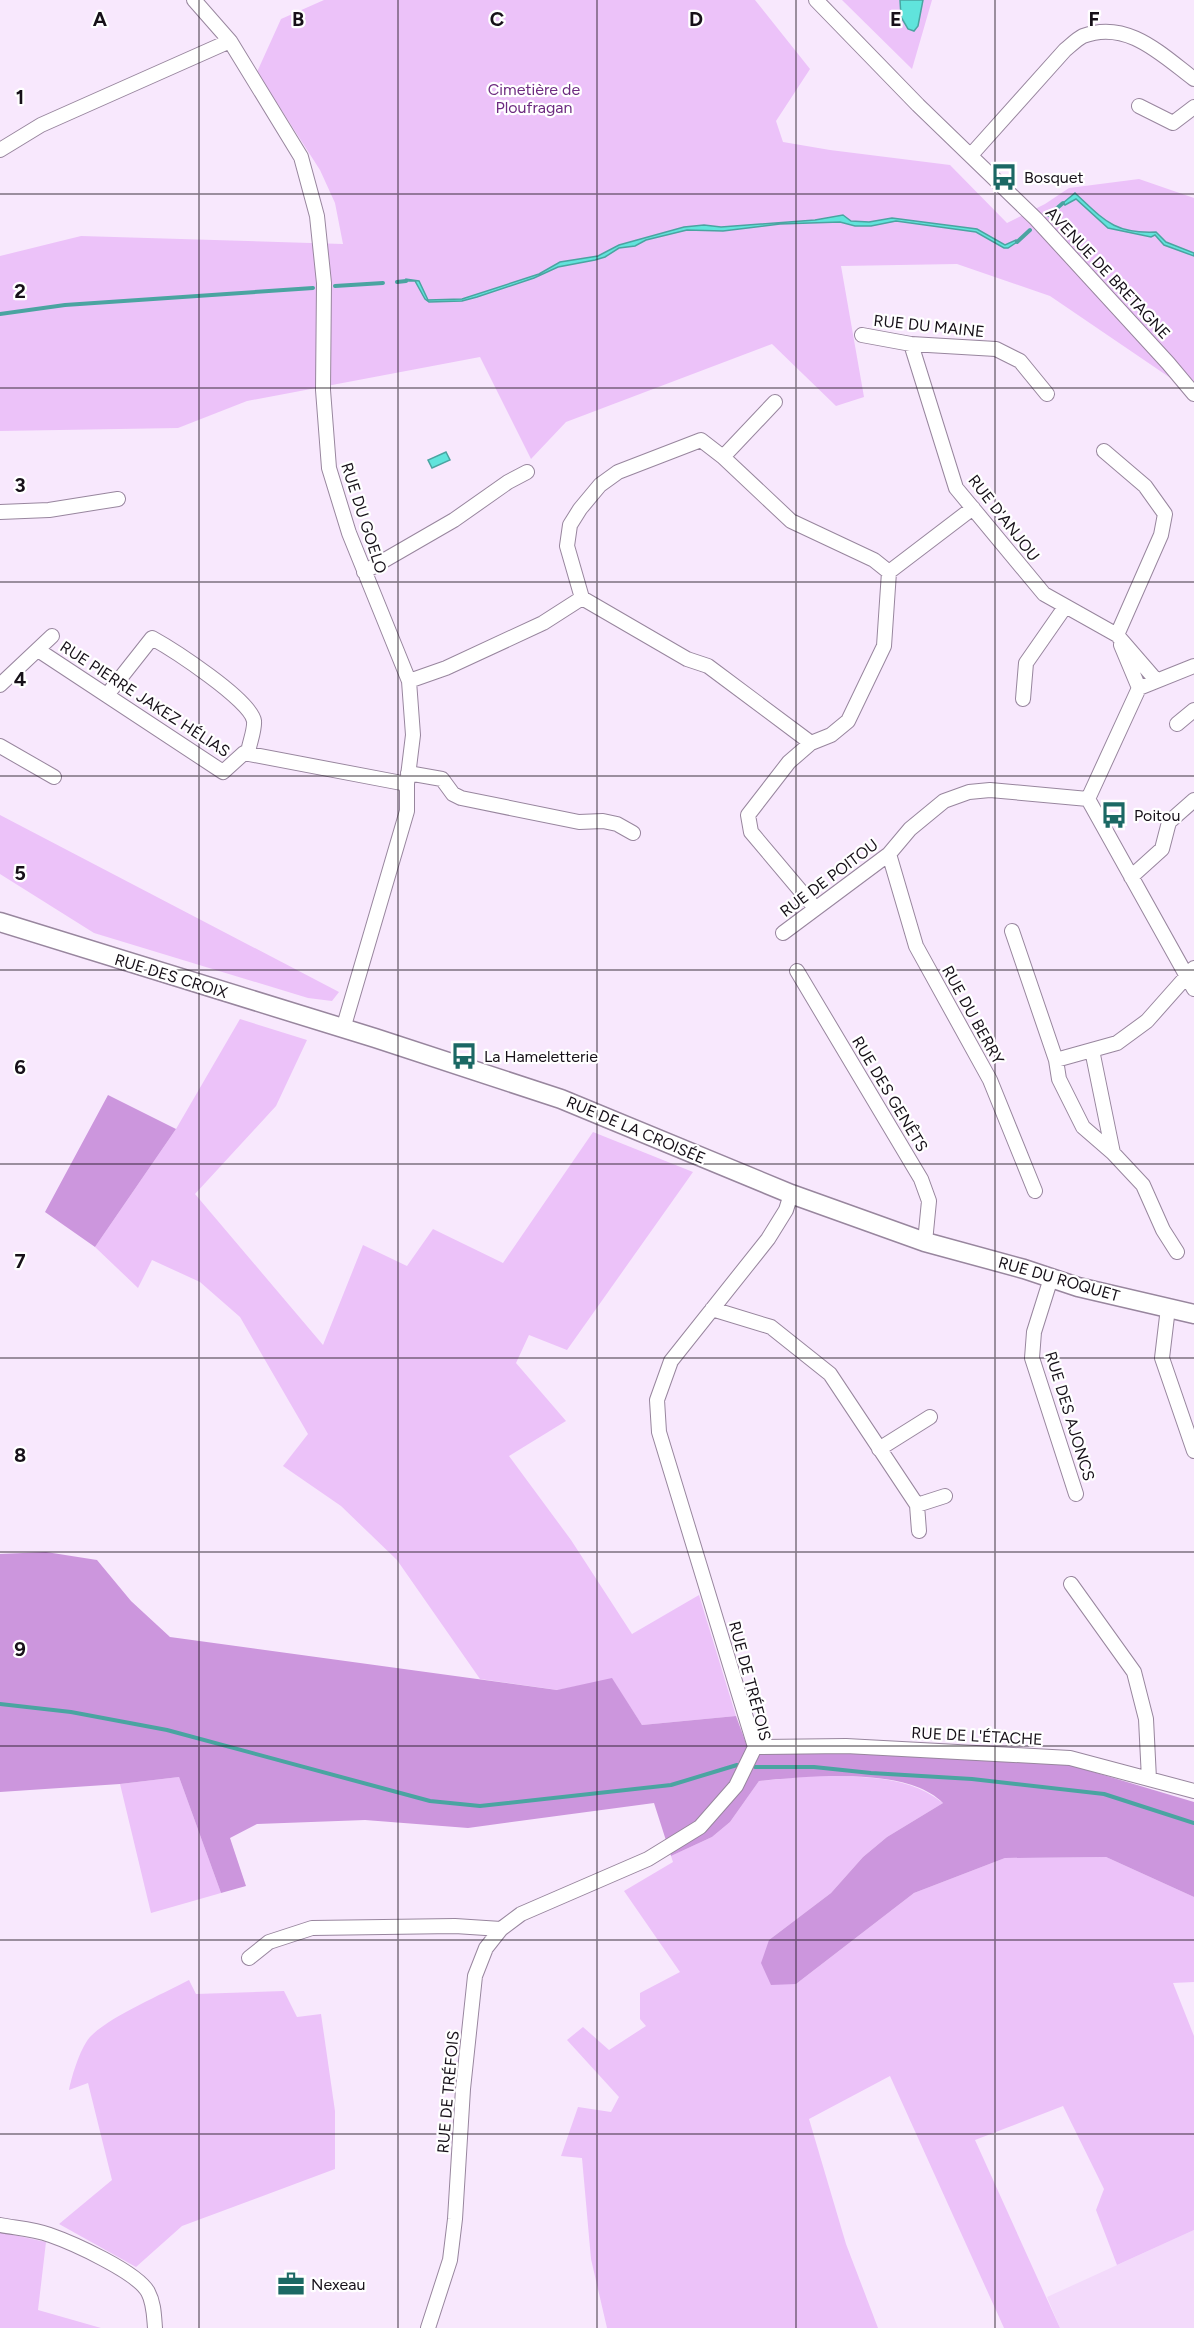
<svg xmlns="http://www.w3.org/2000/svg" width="1194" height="2328" font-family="Figtree,sans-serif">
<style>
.built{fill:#f3dafb}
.green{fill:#ecc2f9}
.forest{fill:#cc96dd}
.water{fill:#60e4dc;stroke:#4aa4a1;stroke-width:1.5}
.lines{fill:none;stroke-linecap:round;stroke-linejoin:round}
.stream{stroke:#4aa4a1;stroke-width:4}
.minor-casing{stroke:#98869e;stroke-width:16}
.major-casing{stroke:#98869e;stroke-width:21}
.minor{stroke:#fff;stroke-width:14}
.major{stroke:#fff;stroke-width:18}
.grid{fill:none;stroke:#161018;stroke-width:1.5;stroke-opacity:0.55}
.labels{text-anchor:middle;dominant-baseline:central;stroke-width:4.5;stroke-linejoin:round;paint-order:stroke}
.park-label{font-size:16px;fill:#6d2b80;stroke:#fff}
.poi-label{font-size:16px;fill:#161018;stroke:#fff;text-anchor:start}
.street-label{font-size:16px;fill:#161018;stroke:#fff}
.grid-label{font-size:20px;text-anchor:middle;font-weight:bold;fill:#161018;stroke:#fff;stroke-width:4.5;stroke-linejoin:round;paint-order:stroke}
</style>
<rect width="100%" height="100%" fill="#f8e8fd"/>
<path class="built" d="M1194,2230V2328H1060L1047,2297Z"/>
<path class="green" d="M324,0H755L810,69L776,121L783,142L830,150L950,165L1007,223L1045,204L1069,188L1139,179L1194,198V394L1050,296L957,264L841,266L864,397L836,406L772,344L566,422L531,459L480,357L247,401L178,428L0,431V256L81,236L343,244L335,203L320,170L257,72L281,19Z
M842,0H932L912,69Z
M0,815L339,992L332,1001L308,998L94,933L0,874Z
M240,1019L307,1040L276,1106L195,1194L323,1345L363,1245L407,1266L433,1229L503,1263L593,1132L693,1172L567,1350L529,1335L516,1363L566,1421L509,1456L571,1540L632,1634L699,1595L736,1716L642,1725L612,1679L558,1690L480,1679L397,1560L341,1506L283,1466L308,1434L240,1317L200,1282L152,1260L138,1288L95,1247L176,1129Z
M823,1775C866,1778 908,1775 943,1803L887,1837L863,1857L831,1893L769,1940L796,1984L914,1893L1005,1858L1106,1857L1194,1897V1982L1173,1983L1194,2036V2230L1117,2265L1096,2210L1104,2189L1063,2106L975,2140L1060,2328H1004L890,2076L809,2119L846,2244L878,2328H607L591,2259L582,2158L561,2156L578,2107L611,2112L619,2097L567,2040L583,2027L609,2050L646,2026L640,2019V1993L680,1972L624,1891L673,1862L671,1856L712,1837L730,1822L759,1781Z
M179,1777L221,1893L151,1913L120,1784Z
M189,1980L196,1994L284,1991L297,2017L321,2014L335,2111V2169L182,2226L136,2267L59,2224L112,2180L88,2083L69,2090C72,2075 81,2045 92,2035C113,2015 161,1995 189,1980Z
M0,2232L46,2242L38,2310L101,2328H0Z"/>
<path class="forest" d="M108,1095L176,1129L95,1247L45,1212Z
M46,1552L97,1560L131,1601L170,1637L557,1690L612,1678L642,1725L736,1716L747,1746L756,1752L824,1751L908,1755L1070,1765L1194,1802V1897L1106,1857L1005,1858L914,1893L796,1984L771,1985L761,1963L769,1940L831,1893L863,1857L887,1837L943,1803C907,1766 808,1776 759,1781L730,1822L712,1837L671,1856L654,1803L468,1828L365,1820L257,1824L230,1838L246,1886L221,1893L179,1777L120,1784L0,1792V1554Z"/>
<path class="water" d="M900,0H923L918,26L914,31L908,29L901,17Z
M1075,193C1104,220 1114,234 1156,232L1166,242L1194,253V256L1164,245L1155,235L1151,237L1108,228L1076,199L1065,205L1063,203Z
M843,215L851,221L869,222L892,218L977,229L1005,245L1016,240L1017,242L1008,248H1004L976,232L896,221L871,226H855L840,222L780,224L723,231L687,230L646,240L635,246L619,248L605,257L595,260L558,267L534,278L477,297L462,301L429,302L425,299L415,281H406V279L419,281L428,300L462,299L539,274L560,262L598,256L619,245L684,227L704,225L721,227L815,220Z
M446,452L450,460L432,468L428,460Z"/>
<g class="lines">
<path class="stream" d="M1049,215L1063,203
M1017,242L1030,230
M397,282L406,281
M335,286L383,283
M0,314L65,305L313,288
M0,1704L71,1712L167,1730L430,1801L480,1806L671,1785L737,1765
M755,1767H814L871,1773L972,1779L1104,1794L1194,1823"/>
<defs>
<path id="minor" d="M194,0L230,41L301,157L317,216L324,283L323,390L329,468L349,533L409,681L413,735L407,784V811L343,1029
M816,0L918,105L1036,219L1168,363L1194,394
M1139,106L1173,123L1194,107
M0,150L41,125L230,41
M971,155L1065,50C1070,46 1077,39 1083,36C1127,19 1162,55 1194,79
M862,335L911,344L996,349L1020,361L1047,394
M911,344L956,488L1044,594L1117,635L1156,680
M1104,451L1145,486L1165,514L1161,535L1117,635
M723,457L775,402
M0,512L49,510L118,499
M364,572L454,520L508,482L527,472
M582,598L687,659L708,666L811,743
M1121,645L1139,688
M38,650L223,772L244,753L407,784
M1194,666L1139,688L1088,799L1194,989
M409,681L446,668L543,623L582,598L567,546L570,525L580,509L600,485L618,472L701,440L723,457L791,521L874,560L889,572
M0,685L52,636
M107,695L152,638C172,649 251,700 254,721C255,730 249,744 248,753
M1023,699L1026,663L1065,607
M1177,724L1194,710
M0,746L54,777
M408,773L442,779L453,794L461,798L579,822L603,821L617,824L633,833
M889,854L916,946L990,1080L1035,1191
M1131,877L1162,849L1169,822L1194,800
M815,908L751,832L748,815L789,762L811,743L831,735L848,721L884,646L889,572L973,508
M1012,931L1056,1060L1117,1043L1147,1021L1194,968
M783,933L889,854L910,829L944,801L969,792L990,790L1088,799
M797,971L921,1179L929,1201L925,1242
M1092,1050L1113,1153
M1056,1060L1059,1079L1083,1127L1113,1153L1143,1185L1163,1230L1177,1252
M1051,1278L1034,1332L1032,1358L1076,1494
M1168,1308L1162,1358L1194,1451
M712,1309L771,1327L830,1374L917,1505L919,1531
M879,1449L930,1417
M917,1505L945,1496
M1071,1584L1134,1672L1146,1719L1149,1779
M755,1747L846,1746L1070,1758L1194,1791
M249,1958L269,1942L312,1928L455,1926L501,1929
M0,2225C16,2228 34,2229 50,2235C73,2243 137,2272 148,2292C154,2303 154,2316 155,2328
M428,2328L450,2260L455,2219L463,2089L475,1976L486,1948L501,1929L521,1914L648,1859L700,1827L736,1786L755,1747L659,1432L657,1400L671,1361L768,1239L786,1210L791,1194"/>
<path id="major" d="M0,922L375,1038L561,1099L791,1194L925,1242L1024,1269L1078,1287L1194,1314"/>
</defs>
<use href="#minor" class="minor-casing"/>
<use href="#major" class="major-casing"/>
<use href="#minor" class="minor"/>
<use href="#major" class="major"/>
</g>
<path class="grid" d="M199,0V2328M398,0V2328M597,0V2328M796,0V2328M995,0V2328M0,194H1194M0,388H1194M0,582H1194M0,776H1194M0,970H1194M0,1164H1194M0,1358H1194M0,1552H1194M0,1746H1194M0,1940H1194M0,2134H1194"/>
<defs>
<symbol id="bus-bare" viewBox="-9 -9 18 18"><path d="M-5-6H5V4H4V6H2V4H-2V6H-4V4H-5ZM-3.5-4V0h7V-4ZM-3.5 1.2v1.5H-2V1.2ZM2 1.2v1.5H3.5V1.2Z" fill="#1b6864" stroke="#fff" stroke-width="2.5" paint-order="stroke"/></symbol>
<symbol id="office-bare" viewBox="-9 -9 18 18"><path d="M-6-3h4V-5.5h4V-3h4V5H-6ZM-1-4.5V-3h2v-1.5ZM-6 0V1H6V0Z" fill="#1b6864" stroke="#fff" stroke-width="2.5" paint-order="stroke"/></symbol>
</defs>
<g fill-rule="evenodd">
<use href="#bus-bare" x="985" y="158" width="38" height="38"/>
<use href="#bus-bare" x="1095" y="796" width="38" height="38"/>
<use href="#bus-bare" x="445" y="1037" width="38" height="38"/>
<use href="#office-bare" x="272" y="2265" width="38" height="38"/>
</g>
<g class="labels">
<g class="park-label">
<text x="534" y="89">Cimetière de<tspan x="534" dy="18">Ploufragan</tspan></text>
</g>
<g class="poi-label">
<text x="1024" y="177">Bosquet</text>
<text x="1134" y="815">Poitou</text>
<text x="484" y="1056">La Hameletterie</text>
<text x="311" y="2284">Nexeau</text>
</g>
<g class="street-label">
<text transform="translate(1108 273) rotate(47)">AVENUE DE BRETAGNE</text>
<text transform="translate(929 326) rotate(6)">RUE DU MAINE</text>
<text transform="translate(364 518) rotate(72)">RUE DU GOELO</text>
<text transform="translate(1004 518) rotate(52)">RUE D'ANJOU</text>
<text transform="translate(145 699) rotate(33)">RUE PIERRE JAKEZ HÉLIAS</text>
<text transform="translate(829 878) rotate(-37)">RUE DE POITOU</text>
<text transform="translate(171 976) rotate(17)">RUE DES CROIX</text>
<text transform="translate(973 1015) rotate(61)">RUE DU BERRY</text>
<text transform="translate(890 1094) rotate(59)">RUE DES GENÊTS</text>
<text transform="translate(636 1130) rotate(23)">RUE DE LA CROISÉE</text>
<text transform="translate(1059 1279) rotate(16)">RUE DU ROQUET</text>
<text transform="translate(1070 1416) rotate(73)">RUE DES AJONCS</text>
<text transform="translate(750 1681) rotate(75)">RUE DE TRÉFOIS</text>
<text transform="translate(977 1736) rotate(3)">RUE DE L'ÉTACHE</text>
<text transform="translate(448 2092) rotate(-85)">RUE DE TRÉFOIS</text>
</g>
</g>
<g class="grid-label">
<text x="100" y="26">A</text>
<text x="298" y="26">B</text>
<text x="497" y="26">C</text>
<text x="696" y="26">D</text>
<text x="896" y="26">E</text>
<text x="1094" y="26">F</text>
<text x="20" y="104">1</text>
<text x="20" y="298">2</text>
<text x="20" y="492">3</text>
<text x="20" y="686">4</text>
<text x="20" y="880">5</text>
<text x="20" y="1074">6</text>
<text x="20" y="1268">7</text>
<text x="20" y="1462">8</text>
<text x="20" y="1656">9</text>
</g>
</svg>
